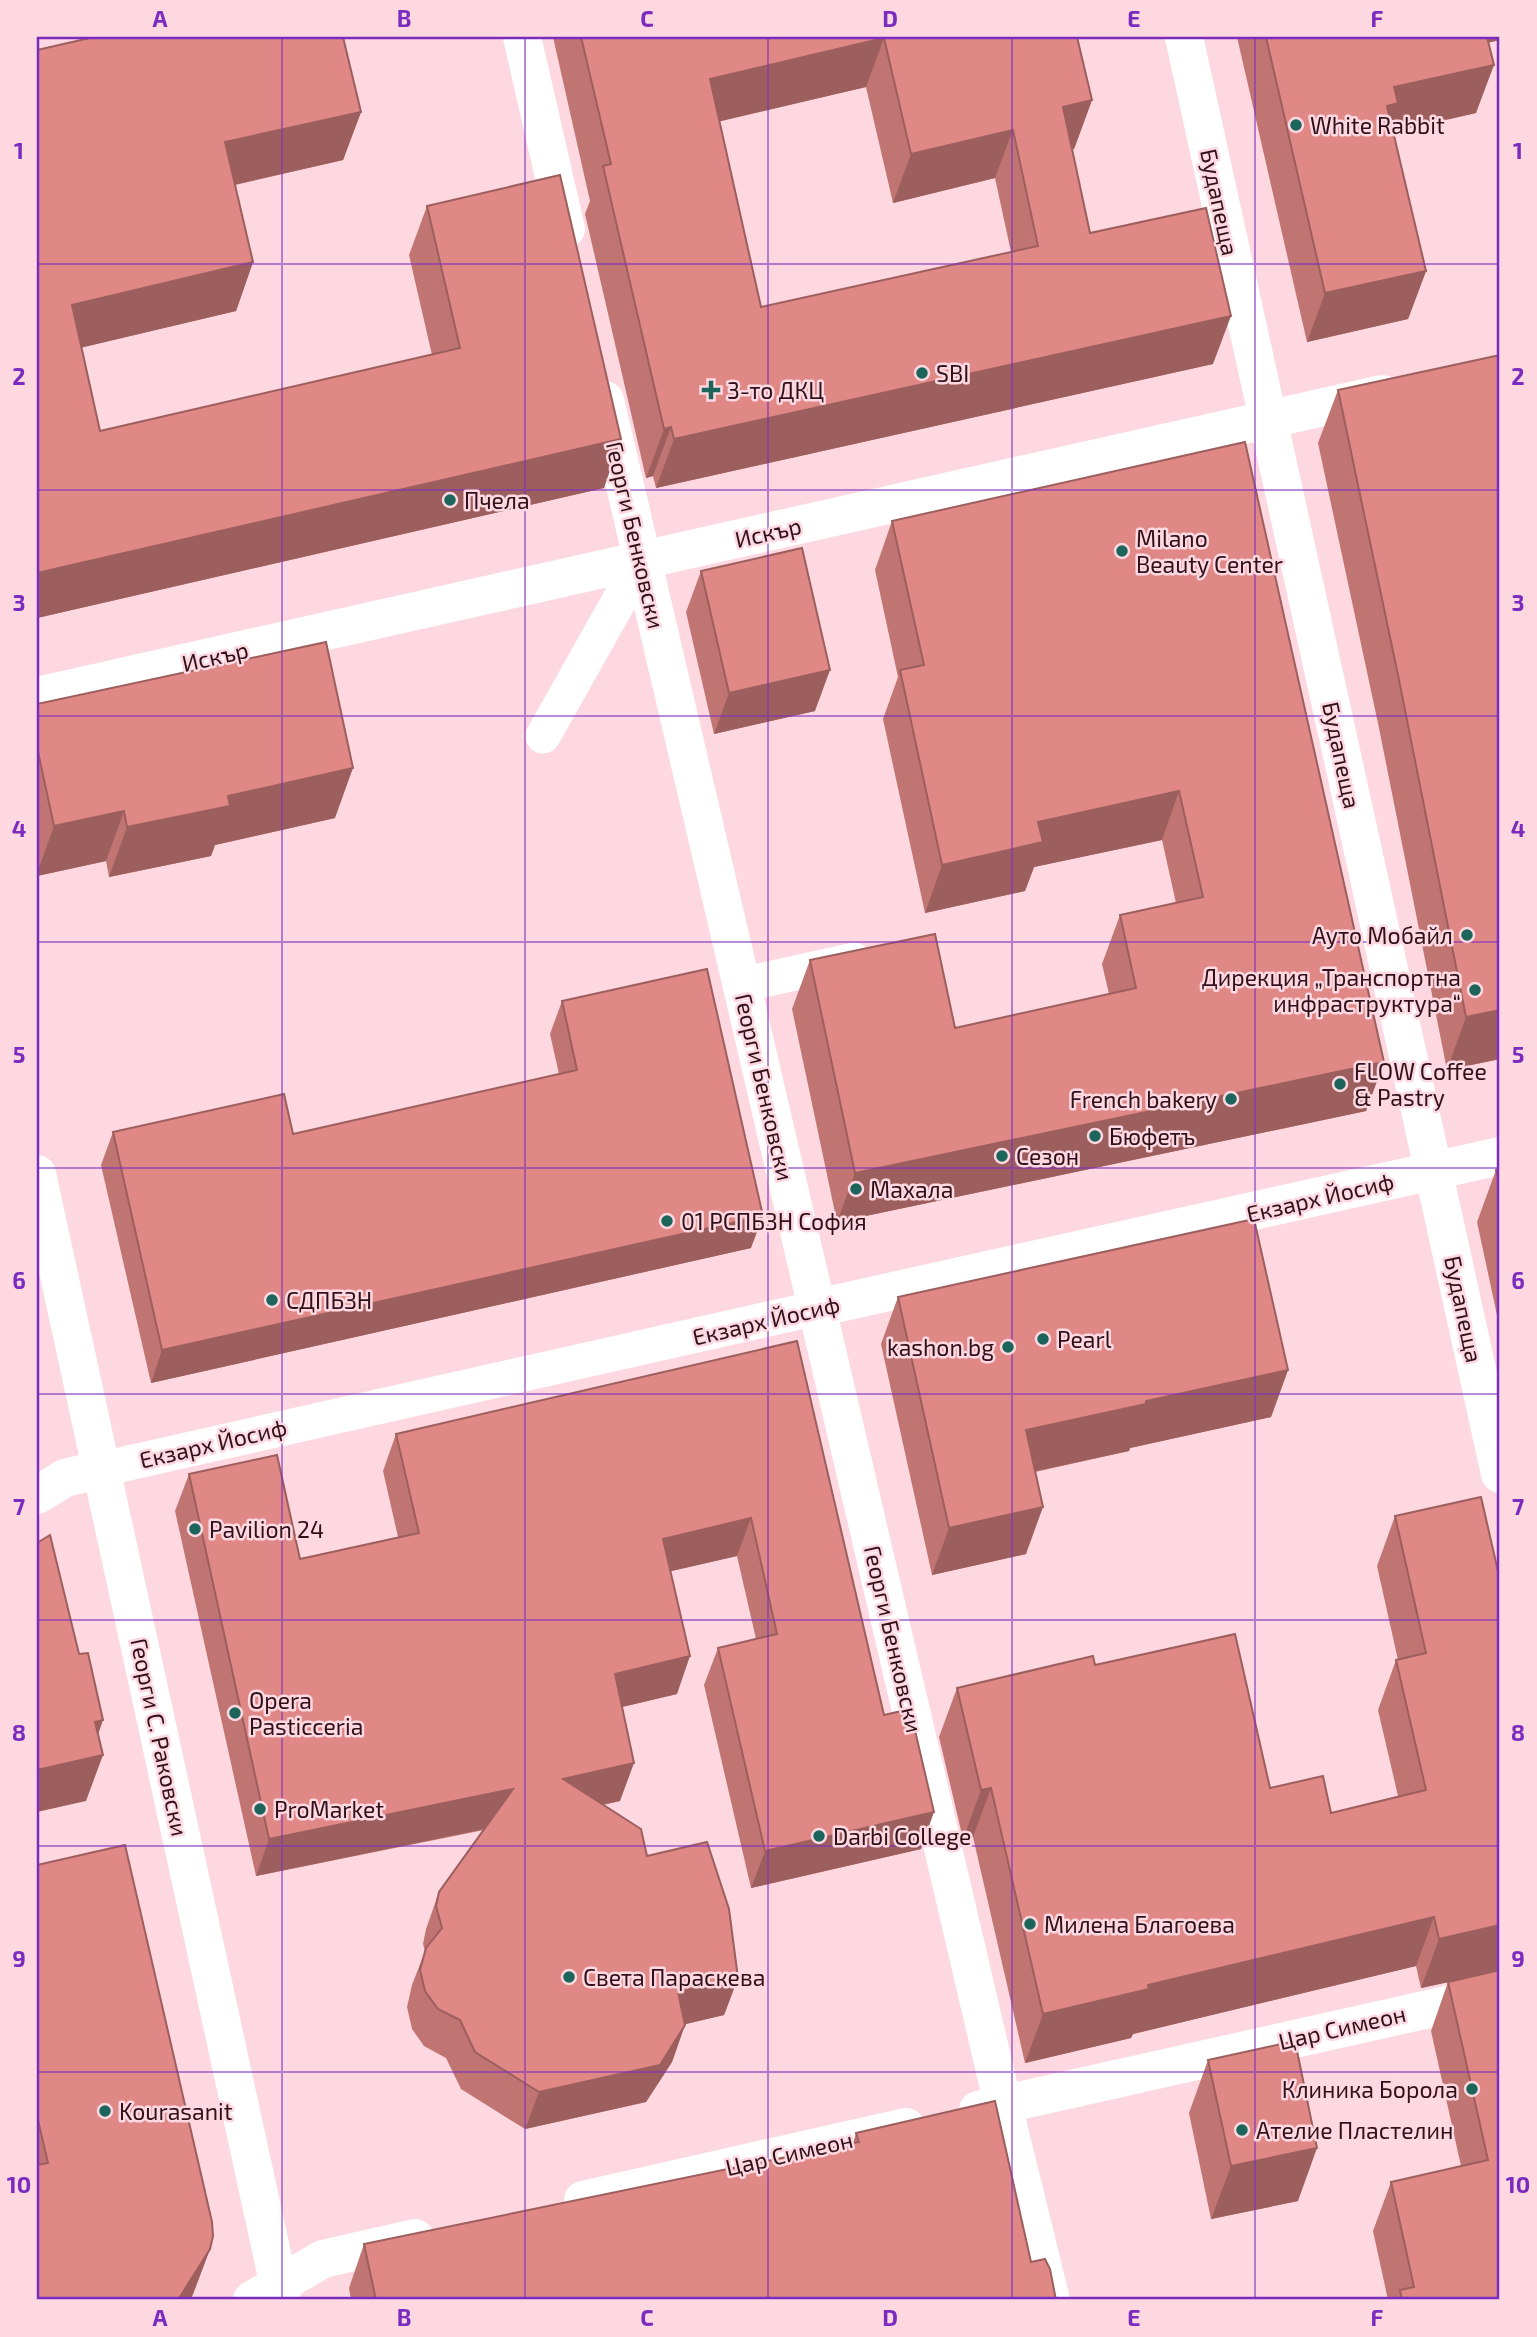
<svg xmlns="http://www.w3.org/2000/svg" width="1537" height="2337" font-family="'Exo 2',sans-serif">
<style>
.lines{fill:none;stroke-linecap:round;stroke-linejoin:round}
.service{stroke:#fff;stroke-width:35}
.minor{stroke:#fff;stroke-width:38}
.tertiary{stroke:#fff;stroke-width:38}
.wall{fill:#c17573;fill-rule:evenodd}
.shaded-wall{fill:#9d5f5e}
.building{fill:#e08886;stroke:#9d5f5e;stroke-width:2;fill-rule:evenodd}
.grid{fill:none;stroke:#7b2cbf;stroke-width:2;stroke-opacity:0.55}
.poi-dot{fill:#1b655b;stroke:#fdd8e0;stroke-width:2.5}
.labels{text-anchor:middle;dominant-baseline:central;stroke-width:5;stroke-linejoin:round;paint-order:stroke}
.poi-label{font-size:23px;fill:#30101a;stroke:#fdd8e0;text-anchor:start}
.street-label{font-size:23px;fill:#30101a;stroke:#fdd8e0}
.neatline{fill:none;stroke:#7b2cbf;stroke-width:2.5}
.grid-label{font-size:23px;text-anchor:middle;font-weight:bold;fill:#7b2cbf}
</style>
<rect width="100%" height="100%" fill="#fdd8e0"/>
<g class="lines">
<path class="service" d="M543,736L642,560
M741,985L854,960
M102,1469L817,1308"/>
<path class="minor" d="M522,37L566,229
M1184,37L1500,1474
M605,400L1003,2105L1051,2300
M37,696L1382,394
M817,1308L1500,1156
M37,1495L65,1478L102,1469
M978,2110L1500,1993
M583,2200L906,2127
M252,2300L323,2259L415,2238"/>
<path class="tertiary" d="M37,1174L282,2300"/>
</g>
<path class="wall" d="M553,37H1077L1092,100L1074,149H1072L1090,233L1213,364L656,488L653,476L646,478L585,214L590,201ZM866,87L893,203L995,178L1011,252L761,307L719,121Z
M1237,37H1500V40L1489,42L1476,113L1393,132L1426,271L1408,319L1307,342Z
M37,50L361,112L343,160L235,185L253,262L236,311L82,347L100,431L432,355L409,255L427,206L604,488L37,618Z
M1338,390L1500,1059L1447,1070L1379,728L1318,443Z
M1245,442L1384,1062L1366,1111L837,1222L792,1009L810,960L955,1028L1109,994L1102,964L1120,915L1176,903L1162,840L1034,867L1025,891L925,913L883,719L898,677L875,570L892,521Z
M701,571L815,711L714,734L686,612Z
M37,704L335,818L215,845L211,856L109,877L106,861L37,876Z
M562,1001L751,1248L151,1383L101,1165L113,1132L293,1134L559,1074L550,1034Z
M1500,1169V1329L1477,1222L1496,1170Z
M898,1297L1288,1370L1271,1417L1130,1448L1129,1451L1035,1472L1026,1554L932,1575L881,1344Z
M797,1341L884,1715L921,1849L751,1888L704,1685L718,1648L756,1639L737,1556L671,1571L677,1694L622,1707L620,1801L603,1805L647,1856L738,1978L724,2015L685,2024L672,2062L646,2102L525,2129L461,2089L446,2058L424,2046L412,2029L407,2007L412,1985L425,1951L423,1944L426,1929L439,1892L484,1830L256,1876L175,1511L189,1474L300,1559L398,1537L383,1471L396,1434Z
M1481,1497L1500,2300H1388L1373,2231L1391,2182L1461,2166L1431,2031L1448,1982L1421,1988L1416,1966L1133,2034L1131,2038L1025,2063L973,1837L963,1839L939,1737L957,1688L1095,1665L1270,1788L1331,1813L1398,1796L1378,1710L1396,1660H1398L1377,1566L1395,1516Z
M37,1865L210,2249L193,2294L190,2300H37Z
M1208,2060L1298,2201L1211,2219L1189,2113Z
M856,2133L1031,2262L1056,2300H351L349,2288L364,2244L853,2143Z"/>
<path class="shaded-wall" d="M1465,37H1500V40L1461,49Z
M884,38L866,87L692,128L710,79Z
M1494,65L1476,113L1387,133L1369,154L1394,87Z
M1092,100L1074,149L1045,155L1063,107Z
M361,112L343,160L207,191L225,142Z
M1013,130L995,178L893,203L911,154Z
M253,262L236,311L55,354L72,305Z
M1426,271L1408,319L1307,342L1325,293Z
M1231,316L1213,364L656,488L674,439Z
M671,427L653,476L646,478L664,429Z
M621,439L604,488L37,618V573Z
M830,670L815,711L714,734L729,693Z
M353,768L335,818L215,845L211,856L109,877L127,827L228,796Z
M1179,791L1162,840L1034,867L1025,891L925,913L942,865L1038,822Z
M124,811L106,861L37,876V873L54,826Z
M1500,1010V1059L1447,1070L1466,1017Z
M1384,1062L1366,1111L837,1222L855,1173Z
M763,1216L751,1248L151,1383L162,1350Z
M1288,1370L1271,1417L1130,1448L1129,1451L1008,1477L1026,1430L1146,1401Z
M1043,1507L1026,1554L932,1575L949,1528Z
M751,1518L737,1556L650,1576L663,1539Z
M690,1656L677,1694L601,1712L615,1674Z
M103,1720L90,1758L103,1755L86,1801L37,1812V1770L95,1722Z
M634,1763L620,1801L549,1816L563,1779Z
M991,1788L973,1837L963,1839L981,1790Z
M513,1789L499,1826L256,1876L269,1839Z
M934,1812L921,1849L751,1888L765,1851Z
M1434,1917L1416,1966L1133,2034L1131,2038L1025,2063L1043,2014L1148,1985Z
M1500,1925V1972H1496L1421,1988L1439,1939Z
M738,1978L724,2015L665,2029L678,1992Z
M685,2025L672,2062L646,2102L525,2129L539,2092Z
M1317,2148L1298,2201L1211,2219L1231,2166Z
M210,2249L193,2294L190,2300H178Z"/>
<path class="building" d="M94,37H343L361,112L225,142L253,262L72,305L100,431L460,348L427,206L560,175L621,439L37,573V50Z
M581,37H1077L1092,100L1063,107L1090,233L1206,208L1231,316L674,439L671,427L664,429L603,166L611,164ZM884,38L911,154L1013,130L1038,246L761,307L710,79Z
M1266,37H1487L1494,65L1394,87L1398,103L1387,106L1426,271L1325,293Z
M1500,355V1010L1466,1017L1398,675L1338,390Z
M1245,442L1384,1062L855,1173L810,960L935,934L955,1028L1136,988L1120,915L1203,897L1179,791L1038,822L1043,842L942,865L900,670L924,665L892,521Z
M802,548L830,670L729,693L701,571Z
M326,642L353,768L228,796L230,806L127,827L124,811L54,826L37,747V704Z
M707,969L763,1216L162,1350L113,1132L284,1094L293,1134L577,1070L562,1001Z
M1500,1169V1187L1496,1170Z
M1254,1219L1288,1370L1146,1401V1404L1026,1430L1043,1507L949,1528L898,1297Z
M797,1341L884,1715L910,1709L934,1812L765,1851L718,1648L777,1634L751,1518L663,1539L690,1656L615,1674L634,1763L563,1779L641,1829L647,1856L707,1842L729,1909L738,1978L678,1992L685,2025L660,2065L539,2092L475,2052L460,2020L438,2009L425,1991L420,1970L426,1948L442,1928L436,1906L439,1892L513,1789L269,1839L189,1474L277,1455L300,1559L419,1533L396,1434Z
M1481,1497L1500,1580V1925L1439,1939L1434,1917L1148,1985L1149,1989L1043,2014L991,1788L981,1790L957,1688L1093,1656L1095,1665L1235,1634L1270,1788L1323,1776L1331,1813L1426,1790L1396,1660L1426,1653L1395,1516Z
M50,1535L79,1654L88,1653L103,1720L95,1722L103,1755L37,1770V1543Z
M125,1845L212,2222L213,2236L210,2249L178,2300H37V2165L48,2163L37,2116V1865Z
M1500,1970V2300H1402L1400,2290L1414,2287L1391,2182L1488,2160L1448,1982Z
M1295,2041L1317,2148L1231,2166L1208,2060Z
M995,2101L1031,2262L1045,2259L1050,2269L1056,2300H376L364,2244L859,2142L856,2133Z"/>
<path class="grid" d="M282,37V2300M525,37V2300M768,37V2300M1012,37V2300M1255,37V2300M37,264H1500M37,490H1500M37,716H1500M37,942H1500M37,1168H1500M37,1394H1500M37,1620H1500M37,1846H1500M37,2072H1500"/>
<g class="poi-dot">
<circle cx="1296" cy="125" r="7"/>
<circle cx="922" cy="373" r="7"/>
<path d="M707.5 379.5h7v7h7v7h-7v7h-7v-7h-7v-7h7z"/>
<circle cx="450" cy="500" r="7"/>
<circle cx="1122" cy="551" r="7"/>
<circle cx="1467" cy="935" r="7"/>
<circle cx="1475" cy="990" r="7"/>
<circle cx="1340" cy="1084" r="7"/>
<circle cx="1231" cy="1099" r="7"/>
<circle cx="1095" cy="1136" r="7"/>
<circle cx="1002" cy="1156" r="7"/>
<circle cx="856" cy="1189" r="7"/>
<circle cx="667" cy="1221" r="7"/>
<circle cx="272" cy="1300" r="7"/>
<circle cx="1043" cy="1339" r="7"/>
<circle cx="1008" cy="1347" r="7"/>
<circle cx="195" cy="1529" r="7"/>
<circle cx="235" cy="1713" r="7"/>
<circle cx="260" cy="1809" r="7"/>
<circle cx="819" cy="1836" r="7"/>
<circle cx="1030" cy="1924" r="7"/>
<circle cx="569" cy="1977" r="7"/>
<circle cx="1472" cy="2089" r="7"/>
<circle cx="105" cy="2111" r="7"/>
<circle cx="1242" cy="2130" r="7"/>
</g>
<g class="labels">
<g class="poi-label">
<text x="1310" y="125">White Rabbit</text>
<text x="936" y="373">SBI</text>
<text x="727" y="390">3-то ДКЦ</text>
<text x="464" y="500">Пчела</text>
<text x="1136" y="538">Milano<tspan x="1136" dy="26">Beauty Center</tspan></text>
<text x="1453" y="935" text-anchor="end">Ауто Мобайл</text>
<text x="1461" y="977" text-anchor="end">Дирекция „Транспортна<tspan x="1461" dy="26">инфраструктура“</tspan></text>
<text x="1354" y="1071">FLOW Coffee<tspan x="1354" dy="26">&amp; Pastry</tspan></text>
<text x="1217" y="1099" text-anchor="end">French bakery</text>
<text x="1109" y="1136">Бюфетъ</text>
<text x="1016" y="1156">Сезон</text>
<text x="870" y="1189">Махала</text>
<text x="681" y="1221">01 РСПБЗН София</text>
<text x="286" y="1300">СДПБЗН</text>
<text x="1057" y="1339">Pearl</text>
<text x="994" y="1347" text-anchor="end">kashon.bg</text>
<text x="209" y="1529">Pavilion 24</text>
<text x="249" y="1700">Opera<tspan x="249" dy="26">Pasticceria</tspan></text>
<text x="274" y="1809">ProMarket</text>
<text x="833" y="1836">Darbi College</text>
<text x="1044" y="1924">Милена Благоева</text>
<text x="583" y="1977">Света Параскева</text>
<text x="1458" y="2089" text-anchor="end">Клиника Борола</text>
<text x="119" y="2111">Kourasanit</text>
<text x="1256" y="2130">Ателие Пластелин</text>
</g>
<g class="street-label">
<text transform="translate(1220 202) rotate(78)">Будапеща</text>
<text transform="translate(768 532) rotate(-13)">Искър</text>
<text transform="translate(636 535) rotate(77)">Георги Бенковски</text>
<text transform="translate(215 656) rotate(-13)">Искър</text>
<text transform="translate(1342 755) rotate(78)">Будапеща</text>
<text transform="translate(765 1087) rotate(77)">Георги Бенковски</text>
<text transform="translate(1320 1197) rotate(-13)">Екзарх Йосиф</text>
<text transform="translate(1464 1309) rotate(78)">Будапеща</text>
<text transform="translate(766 1320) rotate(-13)">Екзарх Йосиф</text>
<text transform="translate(213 1443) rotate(-13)">Екзарх Йосиф</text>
<text transform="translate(894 1639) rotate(77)">Георги Бенковски</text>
<text transform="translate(160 1737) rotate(78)">Георги С. Раковски</text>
<text transform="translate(1342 2027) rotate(-13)">Цар Симеон</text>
<text transform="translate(789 2153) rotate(-13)">Цар Симеон</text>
</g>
</g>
<rect width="1537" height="2337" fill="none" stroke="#fdd8e0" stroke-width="77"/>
<rect x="38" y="38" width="1460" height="2260" class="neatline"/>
<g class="grid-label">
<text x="160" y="27">A</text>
<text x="404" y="27">B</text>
<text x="647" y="27">C</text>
<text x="890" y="27">D</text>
<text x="1134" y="27">E</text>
<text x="1377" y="27">F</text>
<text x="19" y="159">1</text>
<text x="1518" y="159">1</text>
<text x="19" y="385">2</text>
<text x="1518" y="385">2</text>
<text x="19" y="611">3</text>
<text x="1518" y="611">3</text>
<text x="19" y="837">4</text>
<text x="1518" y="837">4</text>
<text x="19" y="1063">5</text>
<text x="1518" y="1063">5</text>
<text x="19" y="1289">6</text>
<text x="1518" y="1289">6</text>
<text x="19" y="1515">7</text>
<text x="1518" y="1515">7</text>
<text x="19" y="1741">8</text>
<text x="1518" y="1741">8</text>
<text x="19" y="1967">9</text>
<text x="1518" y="1967">9</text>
<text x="19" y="2193">10</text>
<text x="1518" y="2193">10</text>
<text x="160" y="2326">A</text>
<text x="404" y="2326">B</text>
<text x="647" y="2326">C</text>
<text x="890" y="2326">D</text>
<text x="1134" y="2326">E</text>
<text x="1377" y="2326">F</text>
</g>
</svg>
